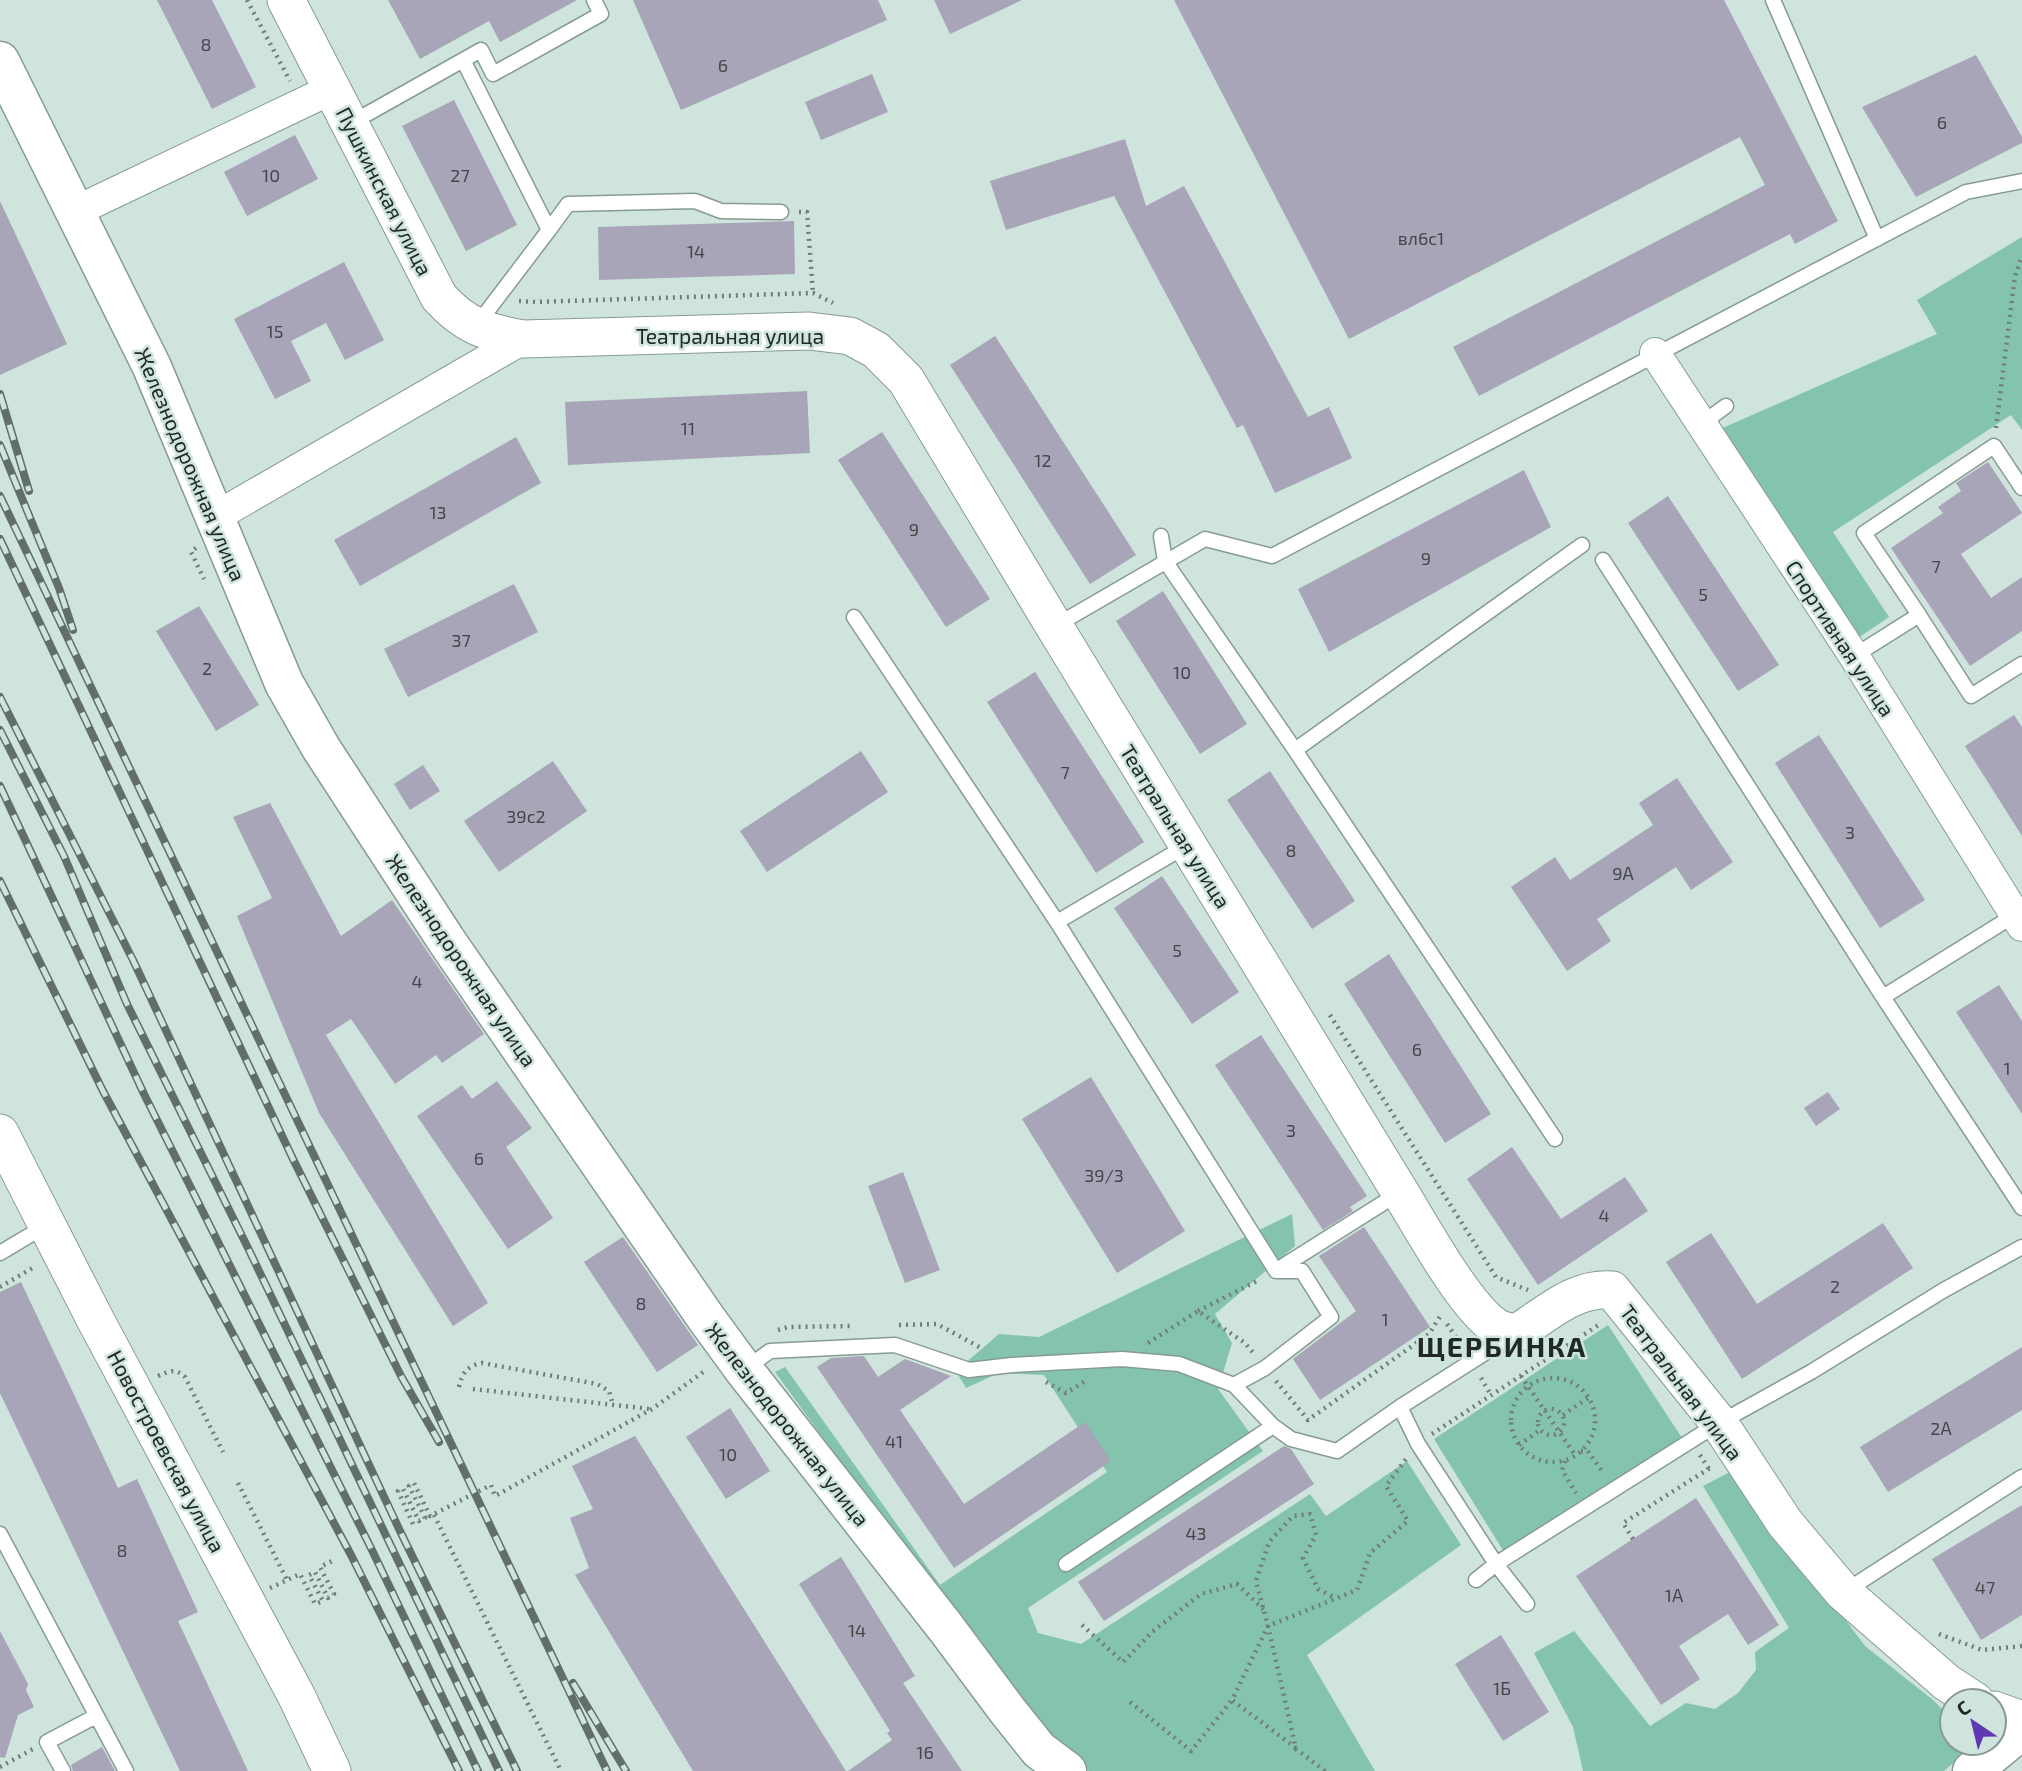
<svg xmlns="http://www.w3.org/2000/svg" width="2022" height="1771" font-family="'Exo 2',sans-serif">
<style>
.green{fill:#84c4ae}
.building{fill:#a7a5b7}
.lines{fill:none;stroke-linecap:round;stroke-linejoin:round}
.service-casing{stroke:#879b93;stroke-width:17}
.minor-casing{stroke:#879b93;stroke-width:32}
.tertiary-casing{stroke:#879b93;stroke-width:39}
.secondary-casing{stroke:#879b93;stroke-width:41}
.path{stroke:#707e79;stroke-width:4.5;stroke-dasharray:2 5;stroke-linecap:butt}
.service{stroke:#fff;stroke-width:14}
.minor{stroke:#fff;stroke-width:30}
.tertiary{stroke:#fff;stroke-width:37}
.secondary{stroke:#fff;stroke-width:38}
.rail-casing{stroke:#616e69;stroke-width:8}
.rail{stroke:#cee4dc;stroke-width:5;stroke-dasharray:16;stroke-linecap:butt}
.labels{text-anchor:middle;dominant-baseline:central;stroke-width:5;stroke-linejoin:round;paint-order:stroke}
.number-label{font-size:18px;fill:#42484a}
.street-label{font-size:21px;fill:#212926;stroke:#cee4dc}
.district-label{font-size:28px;font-weight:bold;letter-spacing:2px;fill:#212926;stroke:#cee4dc}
</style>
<rect width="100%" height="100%" fill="#cee4dc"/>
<path class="green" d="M2022,237V430L2011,415L1833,532L1889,617L1858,638L1718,430L1937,334L1917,300Z
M1292,1214L1295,1246L1215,1314L1232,1343L1218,1389L1263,1451L1028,1608L1038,1633L1081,1644L1310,1494L1326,1516L1407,1461L1461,1545L1307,1655L1375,1771H1089L1044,1741L775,1372L785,1367L940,1585L1107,1472L1044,1375L999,1373L966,1388L956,1371L999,1334L1039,1337Z
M1608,1325L1684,1441L1504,1552L1434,1439Z
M1730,1472L1797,1555L1865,1646L1933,1700L1952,1719V1743H1962L1961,1756L1944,1771H1583L1573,1727L1534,1653L1574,1631L1650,1726L1686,1703L1715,1709L1738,1693L1756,1670L1755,1652L1789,1628L1703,1486Z"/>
<path class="building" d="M157,0H212L256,87L212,109Z
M388,0H577L500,42L489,21L420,59Z
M633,0H878L887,20L681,110Z
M934,0H1022L950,34Z
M1174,0H1724L1838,221L1795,244L1790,234L1479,396L1453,347L1765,185L1740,137L1349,339Z
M1976,55L2022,137V143L1916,197L1862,107Z
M872,74L888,112L821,140L805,102Z
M454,100L517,225L466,251L402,126Z
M295,135L318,179L247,216L224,172Z
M1125,139L1146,206L1184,186L1308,417L1329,407L1352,458L1275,493L1243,425L1237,428L1114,196L1006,230L990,181Z
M0,201L67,344L0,375Z
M794,221L795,274L599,280L598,227Z
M344,262L384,340L345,360L326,323L291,341L311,381L275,399L234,319Z
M995,336L1136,555L1090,584L950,365Z
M807,391L810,453L568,465L565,402Z
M882,432L990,599L946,627L838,460Z
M516,437L541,483L360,586L334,540Z
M1988,462L2022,513L1961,554L1991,598L2022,577V631L1970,666L1891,548L1943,513L1938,507L1961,491L1956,483Z
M1524,470L1551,527L1329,652L1298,589Z
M1668,496L1779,665L1738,691L1628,523Z
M514,584L538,632L408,697L384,649Z
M1163,591L1247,724L1200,754L1116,621Z
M199,606L259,705L216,731L156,631Z
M1035,672L1144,842L1096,873L987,702Z
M2014,715L2022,727V836L1965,746Z
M1819,735L1925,900L1880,928L1775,763Z
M861,751L888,792L767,872L740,831Z
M553,761L587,811L499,872L464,821Z
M423,765L440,791L410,810L394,784Z
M1270,771L1355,901L1312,929L1227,800Z
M1677,778L1733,862L1691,890L1676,867L1597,919L1611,941L1567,971L1511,887L1555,857L1570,880L1653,825L1639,803Z
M270,803L341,936L392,900L484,1034L442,1063L436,1055L395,1084L351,1019L326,1035L488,1303L453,1326L319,1113L237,916L272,898L233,817Z
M1162,876L1239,992L1192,1024L1114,908Z
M1389,954L1491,1114L1445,1143L1344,984Z
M1999,985L2022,1021V1114L1956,1012Z
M1261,1035L1367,1196L1350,1207L1353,1211L1323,1230L1215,1065Z
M1091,1077L1185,1231L1117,1273L1022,1119Z
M497,1081L532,1128L506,1147L553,1218L508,1249L417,1116L462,1085L472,1099Z
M1828,1092L1840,1109L1816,1126L1804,1108Z
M1512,1147L1561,1219L1625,1177L1648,1211L1538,1285L1467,1179Z
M903,1172L940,1270L905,1283L868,1186Z
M1883,1223L1913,1268L1742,1379L1666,1262L1711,1233L1757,1304Z
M1364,1227L1430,1327L1320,1400L1293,1359L1356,1311L1319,1256Z
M623,1237L698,1345L657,1372L584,1262Z
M21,1282L118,1488L137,1479L198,1612L178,1621L248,1771H180L0,1393V1292Z
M2022,1347V1410L1888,1492L1860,1447Z
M864,1356L878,1377L905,1359L951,1376L900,1410L964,1504L1085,1422L1111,1461L954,1568L817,1367L831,1358Z
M730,1408L770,1471L726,1499L686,1437Z
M635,1436L846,1771H693L575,1575L589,1568L570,1518L593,1509L572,1466Z
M1284,1446L1291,1449L1314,1484L1104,1621L1078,1582Z
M1696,1498L1779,1625L1748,1645L1728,1614L1679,1646L1700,1679L1661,1705L1576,1576Z
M2022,1505V1615L1981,1640L1932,1559Z
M841,1557L915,1676L903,1683L962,1771H848L892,1740L887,1733L890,1731L799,1584Z
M0,1631L28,1684L26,1690L34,1707L18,1715L5,1758L0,1757Z
M1501,1635L1549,1712L1503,1741L1455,1664Z
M102,1747L115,1771H73L71,1765Z"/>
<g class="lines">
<defs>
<path id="service" d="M1773,0L1877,239
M463,60L549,230L476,326
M351,123L481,50L493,74L601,14L594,0
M549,230L568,204L695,201L721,211L781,212
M1701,424L1726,406
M1161,536L1165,561L1295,750L1555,1139
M1603,560L1883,997L2022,1208
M1919,615L1864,533L1994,446L2022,488
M854,617L1057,922L1186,846
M1055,626L1205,539L1272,556L1966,192L2022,181
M1854,656L1919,615L1971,696L2022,664
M1295,750L1582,545
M1883,997L2018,913
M0,1253L47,1225
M1277,1270L1399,1193
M1510,1337L1400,1407L1418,1444L1496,1564L1719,1423L1811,1372L1944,1290L2022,1247
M745,1369L770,1351L895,1345L969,1370L1012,1365L1122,1359L1179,1364L1234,1385L1265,1368L1331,1317L1302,1271H1276L1057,922
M1234,1385L1273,1426
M0,1534L126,1771
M1066,1564L1273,1426L1291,1439L1337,1451L1400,1407
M1476,1580L1496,1564L1527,1604
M1844,1592L2022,1477
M63,1771L47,1742L96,1716"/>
<path id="minor" d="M76,211L332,89
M1655,353L1854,656L2022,926
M215,517L523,339"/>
<path id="tertiary" d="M286,0L439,297C465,326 485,332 523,339L809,331L850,336L876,350L906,380L1054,626L1400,1192C1421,1226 1465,1307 1496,1327C1502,1331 1510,1332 1517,1333C1545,1315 1576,1286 1612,1290L1719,1423L1785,1523L1843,1592L1946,1682L1975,1701
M0,1133L95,1319L296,1695L332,1771
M1994,1710L2022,1720"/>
<path id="secondary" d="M0,61L152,367L284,683L321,748L446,940L706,1318L744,1370L946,1628L1007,1710L1039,1750L1067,1771
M1972,1771L2022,1730"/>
</defs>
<use href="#service" class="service-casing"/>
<use href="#minor" class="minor-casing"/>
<use href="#tertiary" class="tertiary-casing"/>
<use href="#secondary" class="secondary-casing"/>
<path class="path" d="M247,0L290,81
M799,212H807L813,293
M519,301L535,302L813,293L833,303
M1996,428L2015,276L2021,259
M196,548L191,552L204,579
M1330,1015L1496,1277L1528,1290
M0,1287L36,1266
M1198,1311L1259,1280
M1447,1324L1462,1346
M899,1325L937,1324L983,1349
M778,1330L788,1327L852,1326
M1148,1343L1198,1311L1245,1343L1255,1355
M158,1376C170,1371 175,1368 185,1377L223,1452
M1521,1376L1575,1455
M1481,1378L1491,1395
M1511 1420a42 42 0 1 1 84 0a42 42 0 1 1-84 0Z
M1276,1381L1308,1420L1429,1334L1441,1315
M1046,1382L1066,1393L1087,1380
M459,1387C462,1373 467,1366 482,1363L597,1384L609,1391L613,1405
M473,1389L650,1409
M1538 1422a13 13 0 1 1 26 0a13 13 0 1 1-26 0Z
M1563,1415L1588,1398
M1432,1434L1600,1324
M1519,1445L1540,1430
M1581,1451H1588L1604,1474
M1700,1455L1709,1469
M1565,1461L1562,1470L1576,1493
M238,1483L287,1580
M434,1515L561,1771
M413,1524L398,1491L403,1489L419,1521L425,1518L409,1486L414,1483L430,1516L491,1485L495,1496L652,1409L706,1370
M1633,1539L1623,1523L1710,1468
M270,1588L300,1574L315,1604L323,1601L309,1575L315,1572L328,1598L334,1594L320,1567L332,1561
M1082,1625L1123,1662L1152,1632L1201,1594L1237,1584L1264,1610
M1939,1634L1982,1650L2022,1646
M1130,1702L1191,1751L1232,1700
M1296,1748L1232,1700L1268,1626L1256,1581L1269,1542L1293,1516L1310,1514L1316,1535L1303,1558L1318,1589L1335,1598
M0,1767L33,1749
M1325,1771L1296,1749L1268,1626L1357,1590L1370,1553L1408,1521L1386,1486L1406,1459"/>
<use href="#service" class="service"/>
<use href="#minor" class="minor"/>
<use href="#tertiary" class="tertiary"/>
<use href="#secondary" class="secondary"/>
<defs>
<path id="rail" d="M0,394L29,491
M0,445L59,588L73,630
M0,496L607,1771
M0,539L293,1159L401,1376L439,1442
M0,697L133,960L400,1531L517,1771
M0,730L64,856L127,1004L248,1248L499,1771
M0,786L144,1094L370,1546L478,1771
M0,881L103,1091L351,1555L459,1771
M573,1683L626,1771"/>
</defs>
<use href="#rail" class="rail-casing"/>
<use href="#rail" class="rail"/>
</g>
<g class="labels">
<g class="number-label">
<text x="206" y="44">8</text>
<text x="723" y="65">6</text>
<text x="1942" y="122">6</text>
<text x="271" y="175">10</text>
<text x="460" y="175">27</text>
<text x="1421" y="238">вл6с1</text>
<text x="696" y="251">14</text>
<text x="275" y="331">15</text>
<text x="688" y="428">11</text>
<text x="1043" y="460">12</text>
<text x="438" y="512">13</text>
<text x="914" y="529">9</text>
<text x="1426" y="558">9</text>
<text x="1936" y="566">7</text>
<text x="1703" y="594">5</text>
<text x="461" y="640">37</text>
<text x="207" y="668">2</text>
<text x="1182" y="672">10</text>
<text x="1065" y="772">7</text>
<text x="526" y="816">39с2</text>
<text x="1850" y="832">3</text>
<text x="1291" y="850">8</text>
<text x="1623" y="873">9А</text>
<text x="1177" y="950">5</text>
<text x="417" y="981">4</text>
<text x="1417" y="1049">6</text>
<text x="2007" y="1068">1</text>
<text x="1291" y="1130">3</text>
<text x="479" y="1158">6</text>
<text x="1104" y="1175">39/3</text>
<text x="1604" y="1215">4</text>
<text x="1835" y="1286">2</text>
<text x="641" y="1303">8</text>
<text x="1385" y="1319">1</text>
<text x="1941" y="1428">2А</text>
<text x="894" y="1441">41</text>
<text x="728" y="1454">10</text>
<text x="1196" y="1533">43</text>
<text x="122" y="1550">8</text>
<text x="1985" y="1587">47</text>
<text x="1674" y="1595">1А</text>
<text x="857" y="1630">14</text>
<text x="1502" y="1688">1Б</text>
<text x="925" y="1752">16</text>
</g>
<g class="street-label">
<text transform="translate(385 191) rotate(63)">Пушкинская улица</text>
<text x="730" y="335">Театральная улица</text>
<text transform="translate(191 464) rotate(67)">Железнодорожная улица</text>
<text transform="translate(1841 638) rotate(57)">Спортивная улица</text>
<text transform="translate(1176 826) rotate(58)">Театральная улица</text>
<text transform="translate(462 960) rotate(56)">Железнодорожная улица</text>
<text transform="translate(1682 1382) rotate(53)">Театральная улица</text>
<text transform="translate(788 1424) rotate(52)">Железнодорожная улица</text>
<text transform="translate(167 1451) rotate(62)">Новостроевская улица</text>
</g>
<g class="district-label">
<text x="1502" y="1346">ЩЕРБИНКА</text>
</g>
</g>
<g transform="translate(1973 1722) rotate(325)"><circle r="33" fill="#cee4dc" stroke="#899993" stroke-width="2"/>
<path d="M0-5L12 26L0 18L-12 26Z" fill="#5f39b1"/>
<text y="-10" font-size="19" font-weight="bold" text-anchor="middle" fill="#212926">С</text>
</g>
</svg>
